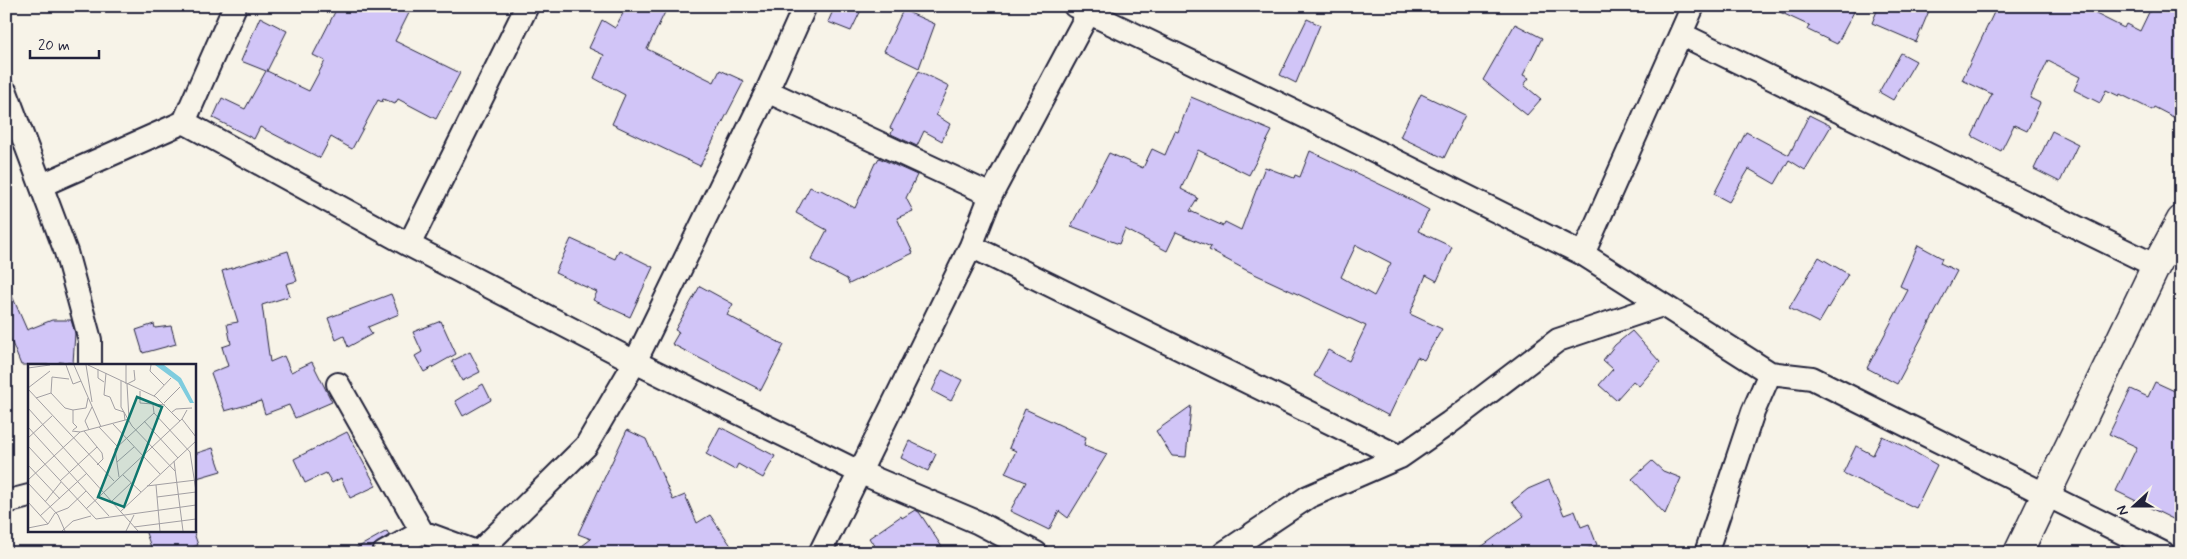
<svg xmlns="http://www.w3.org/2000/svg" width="2187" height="559" font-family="Mynerve,sans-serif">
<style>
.building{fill:#d1c5f7;stroke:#22223b;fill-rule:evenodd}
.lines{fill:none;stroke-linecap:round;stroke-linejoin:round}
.street-casing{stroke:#22223b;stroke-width:26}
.secondary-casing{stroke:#22223b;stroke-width:31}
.street{stroke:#f7f3e8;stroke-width:22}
.secondary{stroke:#f7f3e8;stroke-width:28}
.inset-road{fill:none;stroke:#a29fa3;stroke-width:1}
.view{fill:#0f766e;fill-opacity:0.15;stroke:#0f766e;stroke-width:2.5}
.inset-edge{fill:none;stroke:#22223b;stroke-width:2.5}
</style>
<rect width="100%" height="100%" fill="#f7f3e8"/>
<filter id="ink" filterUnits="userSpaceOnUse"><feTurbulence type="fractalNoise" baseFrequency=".02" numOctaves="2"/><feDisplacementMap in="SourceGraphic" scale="10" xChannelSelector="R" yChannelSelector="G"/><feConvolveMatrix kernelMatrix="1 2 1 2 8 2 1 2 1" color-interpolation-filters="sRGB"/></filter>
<g filter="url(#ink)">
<path class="building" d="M338,6H397L409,13L395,41L460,73L436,119L398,99L395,104L383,99L382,102L378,100L352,149L331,137L320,158L260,127L254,139L213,118L222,98L245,109L266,71L241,61L260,17L287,31L267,71L309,91L325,61L313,55Z
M627,6H668L647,49L714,82L720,70L744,81L700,166L612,124L625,95L594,78L604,55L589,48L602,20L615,28Z
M835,6H863L851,31L828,22Z
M1767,6H1857L1837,44L1808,30L1810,26Z
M1879,6H1931L1916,42L1872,23Z
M1997,6H2080L2124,28L2126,24L2140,31L2152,6H2164L2181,14V121L2154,107L2152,110L2120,94L2119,96L2106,90L2100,103L2074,90L2080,77L2048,61L2030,98L2040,103L2027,131L2014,125L2001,151L1972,136L1992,94L1962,80Z
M903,10L935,24L919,68L884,51Z
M1307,19L1320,25L1296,83L1280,75Z
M1515,24L1542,38L1523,75L1529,78L1524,85L1541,99L1527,115L1483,80Z
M1901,53L1916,61L1893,100L1879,92Z
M919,71L949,86L936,115L950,124L942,141L924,131L917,146L891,134L893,129L890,128Z
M1421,94L1465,115L1444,158L1400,137Z
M1191,97L1272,131L1249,175L1198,150L1181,189L1198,198L1190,211L1223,226L1225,222L1241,230L1265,167L1294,178L1295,175L1300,177L1310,151L1396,192L1429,210L1418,231L1452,247L1437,281L1426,275L1410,314L1442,329L1424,360L1417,357L1389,416L1314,376L1328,350L1349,361L1366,326L1246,270L1209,250L1211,247L1176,232L1167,251L1125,229L1119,244L1071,226L1109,153L1143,168L1152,149L1165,155L1175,131L1178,132ZM1356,245L1391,263L1374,296L1341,277Z
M1809,115L1831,126L1805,170L1789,160L1775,184L1749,169L1729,202L1714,194L1746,132L1789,155Z
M2052,131L2078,144L2060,182L2034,169Z
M879,158L917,175L906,198L913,211L897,218L913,253L849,284L847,279L811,260L827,230L796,213L810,187L818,191L819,189L855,208L875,163H876Z
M571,239L615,259L619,250L653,267L630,317L593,300L597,292L555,273Z
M1918,245L1942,258L1940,263L1957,271L1897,384L1867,368L1908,290L1900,286Z
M288,251L297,281L286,284L290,296L262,305L270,362L284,356L291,372L312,362L332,402L295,418L289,405L265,414L261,401L225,411L211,373L228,366L222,347L231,344L227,324L238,322L222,271Z
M1819,257L1848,274L1819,323L1789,308Z
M6,282L27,330L52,320H71L75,333L73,363L59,362V365H21L6,328Z
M700,286L733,304L727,315L784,345L761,390L672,344L679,332L675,330Z
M391,294L399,314L368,327L372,334L348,347L344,336L336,340L328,318Z
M441,321L456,354L424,372L415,356L422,352L413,332Z
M154,324L155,328L171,326L176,344L143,353L136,330Z
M1632,331L1660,362L1639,386L1633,381L1616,400L1599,385L1613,369L1603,360L1615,345Z
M470,352L480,372L462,381L452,361Z
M942,370L962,380L951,401L932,391Z
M2155,382L2181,394V523L2116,491L2137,447L2109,434L2131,389L2148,397Z
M483,384L491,400L463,416L455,401Z
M1191,406L1186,457L1172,456L1156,431Z
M1025,409L1086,437L1084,445L1107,454L1068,518L1059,511L1049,530L1010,511L1026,482L1005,473L1016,451L1009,448Z
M720,427L775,456L763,478L738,464L735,470L706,454Z
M627,430L646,439L673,500L685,495L697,523L710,515L736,553H573L591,539L578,534Z
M347,432L376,486L350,498L341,478L332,483L326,473L305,483L294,459Z
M1882,436L1902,445L1937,465L1916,508L1843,473L1856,446L1873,455Z
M909,441L936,454L928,471L901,458Z
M213,448L221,471L197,478L194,466V454Z
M1652,461L1663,471L1681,478L1665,514L1632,479Z
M1549,480L1564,515L1575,511L1581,527L1589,524L1597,545L1575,553H1473L1524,516L1512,502L1528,489Z
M915,510L919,512L946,553H879L869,538L901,516L902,518Z
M145,530H193L198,545L177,553H153Z
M387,531L389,535L373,546L371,553H348Z"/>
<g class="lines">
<defs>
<path id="street" d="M1075,6L1329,128L1583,254L1770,373L1812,378L2163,553
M1681,34L2156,266
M767,91L991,195
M6,92L66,252L90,340V365
M184,122L409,245L635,362L859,472L977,522L1036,553
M42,185L184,122L235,6
M409,245L527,6
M971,246L1400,457
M1583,254L1693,6
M338,384L422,532
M6,502L29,496
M384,553L422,532L479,553
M478,553L586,446L635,362L767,91L805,6
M820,553L971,246L991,195L1092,6
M1224,553L1308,497L1400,457L1449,423L1558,340L1662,305
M1706,553L1753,412L1770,373"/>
<path id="secondary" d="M2018,553L2156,266L2181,220"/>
</defs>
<use href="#street" class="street-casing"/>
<use href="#secondary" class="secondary-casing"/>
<use href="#street" class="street"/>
<use href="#secondary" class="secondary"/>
</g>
</g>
<g transform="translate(28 364)">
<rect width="168" height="168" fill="#f7f3e8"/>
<path d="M127,1H136L153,14L166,39H162L150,18Z" fill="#7fccde"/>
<path class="inset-road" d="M38,1L45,20L53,17M46,1L73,63M58,1L64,38M60,1L128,33L152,57M98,1V20M123,1L122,7L136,21M0,4L22,1M70,5V14L76,18M78,9L76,31L82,33L87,45L96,48L97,56M41,15L24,13L23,29L37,44L45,46V59L49,63L45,66M93,17V43L104,62L147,107M0,24L22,7M0,25L86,117M112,27V39L137,41M126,32L143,14M8,34L23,29M136,39L152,23M125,41L126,49L162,88L168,127M0,44L110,167M45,46L58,44L60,34M159,46L154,55L168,73M144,48L148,45L164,44M101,55L99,20L107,16L106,6M116,57L150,94M85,60L132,110M0,63L81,152M71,63L89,82M61,66L57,57L64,43M44,67L52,68L101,55M56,67L74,89L75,95L69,101M0,74L24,52M0,82L68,155L168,141M146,97L155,167M89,98L106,83M0,101L32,135M95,111L113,128M91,113L87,85L126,49M0,116L52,68M32,117L69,83M0,119L30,151L37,167M128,121L132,167M119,122L168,116M129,133L168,128M84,137L103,119M0,138L20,160M17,138L33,118M58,145L154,55M92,148L168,77M12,152L59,109M20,160L27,149L40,144L58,127M106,163L168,155M0,164L20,160M34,167L45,157L63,152M98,167L106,151"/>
<path class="view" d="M109,33L134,43L96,143L70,133Z"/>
<rect width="168" height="168" class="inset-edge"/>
</g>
<rect width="2187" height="559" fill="none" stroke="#f7f3e8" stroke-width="25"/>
<rect x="12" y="12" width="2162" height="534" fill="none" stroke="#22223b" stroke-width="2" filter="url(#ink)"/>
<g transform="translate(2134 506) rotate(249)" stroke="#f7f3e8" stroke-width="4" paint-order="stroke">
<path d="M0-4L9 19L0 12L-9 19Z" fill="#22223b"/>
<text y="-8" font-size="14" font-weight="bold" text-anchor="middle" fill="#22223b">N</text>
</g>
<path d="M30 50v8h69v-8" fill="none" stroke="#22223b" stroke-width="2.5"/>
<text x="38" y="50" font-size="15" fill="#22223b" stroke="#f7f3e8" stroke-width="4" paint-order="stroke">20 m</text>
</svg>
